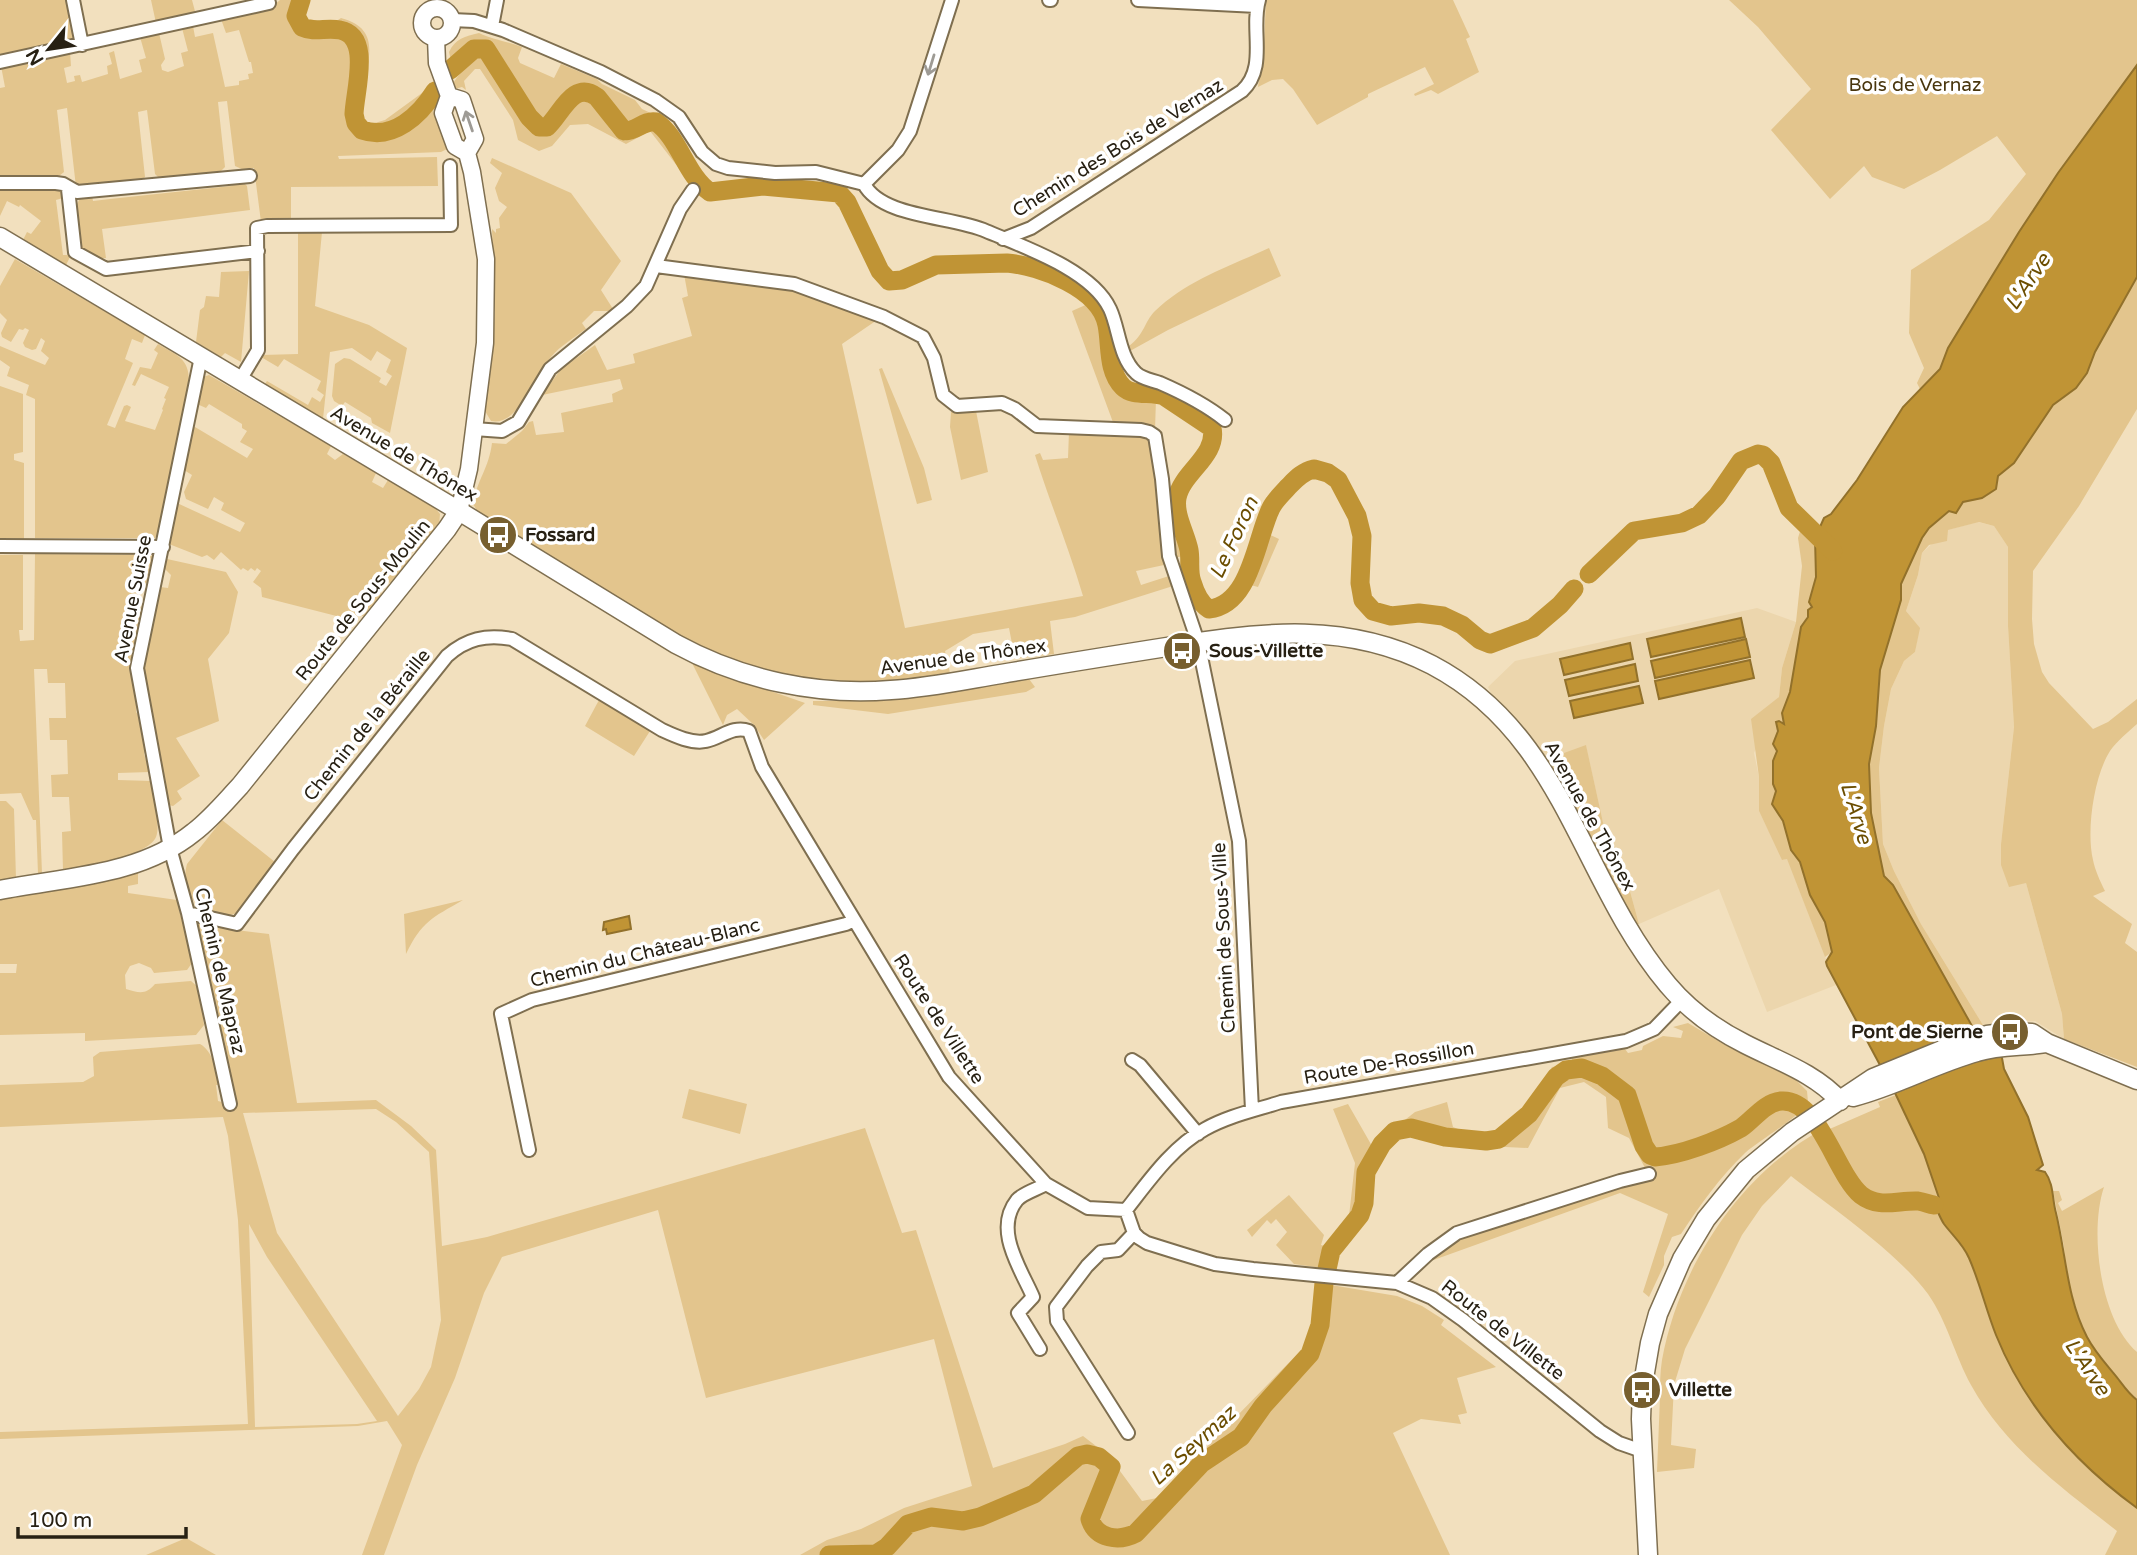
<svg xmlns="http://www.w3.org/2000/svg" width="2137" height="1555" font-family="'Varela Round',sans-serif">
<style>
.built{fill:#ecd6ad}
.green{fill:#e3c58d;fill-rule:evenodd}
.water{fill:#c09435;stroke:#92712b;stroke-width:2}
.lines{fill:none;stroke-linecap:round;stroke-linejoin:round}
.river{stroke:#c09435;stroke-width:19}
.minor-casing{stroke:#7f6f50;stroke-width:16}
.tertiary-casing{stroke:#7f6f50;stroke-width:19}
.secondary-casing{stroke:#7f6f50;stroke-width:21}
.minor{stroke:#fff;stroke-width:12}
.tertiary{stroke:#fff;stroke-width:16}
.secondary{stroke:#fff;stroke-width:18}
.oneway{stroke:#9e9b95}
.labels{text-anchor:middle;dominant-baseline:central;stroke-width:7;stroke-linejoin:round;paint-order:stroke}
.park-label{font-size:19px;fill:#49360e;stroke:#fff}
.street-label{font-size:19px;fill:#272013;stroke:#fff}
.poi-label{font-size:19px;font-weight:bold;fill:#272013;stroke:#fff;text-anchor:start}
.water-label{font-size:21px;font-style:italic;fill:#6b4d00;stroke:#fff}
</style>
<rect width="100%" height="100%" fill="#f2e0be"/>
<path class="built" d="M1978,522L1994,526L2008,547V626L2014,727L2001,844L2026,883L2062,1014L2064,1039L2035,1021L1983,1025L1921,924L1894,871L1883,844L1879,768L1884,726L1891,689L1904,661L1915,652L1919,628L1906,611L1918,575L1922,553L1947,530Z
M1757,608L1796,622L1782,668L1779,697L1754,753L1759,777V811L1783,860L1787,858L1836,985L1767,1012L1719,889L1639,924L1619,851L1606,836L1586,746L1557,762V774L1530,734L1492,695L1488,687L1515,661Z"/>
<path class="green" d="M0,0H68L77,40L0,56Z
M151,0H192L196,15L156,23Z
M280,0H311L306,5V21L335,22L341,18C383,29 367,61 363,91C361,100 361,109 361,118L368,125L385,120L433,85L439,104L433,111L447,149L441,152L338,156L339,159L437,157L438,186L291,187V222H261L254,168L244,170L235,166L227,101L218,102L225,167L221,171L159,178L155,174L147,110L138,112L145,177L142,180L76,187L67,108L57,110L64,172L59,176L0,178V88L5,87L1,66L70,52L71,66L64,68L67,83L75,81L74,76L80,75L82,82L108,74L107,66L112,64L109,53L114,51L120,79L142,72L139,60L146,58L140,37L159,33L165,59L161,65L162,70L168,72L184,66L181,53L188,51L182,28L193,26L195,37L213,33L225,87L239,85V81L249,79L248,74L253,73L251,62H249L239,30L226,33L221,19L272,7Z
M1266,0H1453L1470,37L1466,39L1479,72L1438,94L1431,90L1415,96L1414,94L1434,84L1425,67L1368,94V97L1317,125L1293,89L1283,79L1272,80L1258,87L1264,44Z
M1729,0H2137V65L2058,173L2019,232L1948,348L1940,369L1920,389L1917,383L1924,368L1909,333L1911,270L1989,220L2026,174L1997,136L1940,170L1904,189L1872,177L1864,166L1830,199L1771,130L1811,89L1758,27Z
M479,33C493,40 507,41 522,47L518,58L520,63L554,78L561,64L597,79L602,84L635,100L642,109L655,115L626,127C614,112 605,88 583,85C562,92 555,121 538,122L530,115L488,45C474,38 463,52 451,61L449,52C455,39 465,36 479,33Z
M478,55L486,57C507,82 514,113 542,134L550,132L569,108L582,99C604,106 604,133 625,141L649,128L658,129L695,183L688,180L650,131L626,144L588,124L570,125L552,146L539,151L518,140L513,120L480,69H475L464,81L466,90L462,87L455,89L453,83L473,56Z
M492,158L571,193L621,261L601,290L613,309L611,311H594L582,323L586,329C575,337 560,346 551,357C537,375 518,427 491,421L485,411L495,313L492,229L496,233V229L500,228L499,218L507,207L499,201L495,188L502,173L490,163Z
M243,182L247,186L250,210L102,229L106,258L97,259L82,250L76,206L80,198L92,196L93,201L110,199L231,186L234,183Z
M54,188L63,192V198L56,200L63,255H71L66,265L23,240L27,232L31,234L41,221L20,205L19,207L7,201L0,216V191Z
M322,232L315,306L369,325L407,348L390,433L372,423L371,418L345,402L342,406L334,401L332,396L335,364L344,358L350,359L381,378L379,382L386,386L392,376L386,372L391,360L377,351L371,361L352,348L330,352L323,419L265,384L267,381L308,405L312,397L320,402L324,395L317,390L321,381L284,359L278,367L261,357L262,355L298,354V233Z
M1269,248L1281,276L1168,330L1130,351L1129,346C1145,334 1144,322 1155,311C1186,281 1230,266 1269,248Z
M15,259L145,335L142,343L132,339L125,359L133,363L107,425L115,428L124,406L127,405L131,407L125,421L155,430L163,410L162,409L166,399L164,398L169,387L141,374L135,386L132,385L140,367L151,369L158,353L154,350L158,344C178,356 190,358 189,385L159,534L155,538H35V399L26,395L29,385L7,376L10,367L0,360V346L45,365L49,358L41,351L45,341L41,338L36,349L32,350L25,347L23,343L29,330L25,328L23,330L19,329L11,342L2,337L1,333L7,320L0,313V286Z
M249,271L241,362L225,353L221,357L196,342L200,310L204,307L206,296L219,297L221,272Z
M684,274L794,290L880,318L842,344L905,628L1083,596C1069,548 1050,503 1035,455L1040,453L1043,460L1068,458L1069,432L1146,437L1153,444L1164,565L1136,571L1141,585L1169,576L1173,586L1075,617L1050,621L1054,654L1015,659L1009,628L973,634L945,651L950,673C929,676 907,681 885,682C814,685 749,670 685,639L479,514L473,504C477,480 489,468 492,443L506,444L522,431L529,422L533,421L536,435L564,432L561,413L613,402L612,394L623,389L620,379L542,395L561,369L595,345L607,370L635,363L633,354L692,336L682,298L688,296Z
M2137,277V409L2079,506L2033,571L2032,619L2034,644L2042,672L2049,683L2093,729L2108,722L2137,699V724C2128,732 2117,741 2110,751C2094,776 2086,831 2093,860C2095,870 2100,881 2105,891L2093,896L2132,924L2125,943L2137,952V1067L2064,1039L2062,1014L2026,883L2009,887L2001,865V844L2014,727L2008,626V547L1994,526L1979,522L1948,530L1947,541L1929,545L1922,553L1918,575L1906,611L1920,628L1915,652L1904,661L1891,689L1884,726L1879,768L1883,844L1894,871L1921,924L1983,1025L1972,1026L1893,885L1884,876L1871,813L1869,764L1876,726L1880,670L1901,600V584L1922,538L1929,528L1949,511L1963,502L1982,498L2053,405L2076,388L2087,373L2095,352Z
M1090,303C1094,311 1102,319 1103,327C1108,352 1101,391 1134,397C1142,399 1149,401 1156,399L1155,430L1114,425L1072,311Z
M882,368L924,468L932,500L917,504L879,369Z
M209,375L331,446L327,454L335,460L343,454L376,473L372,482L383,488L388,480L436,509L440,514L439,526L417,552L413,551L409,559L410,560L391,583L386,582L380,591L382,594L365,617L358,614L356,621L262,597L261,588L253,582L261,571L257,568L255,571L251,568L248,571L243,568L241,570L221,552L214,560L207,555L202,557L169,544L177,503L240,532L245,523L221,510L224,503L214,497L208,509L186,499L184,492L192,475L184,470L193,428L195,427L247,458L253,449L240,442L247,431L242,428V424L209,404L206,408L197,404L203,377Z
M0,386L23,394V452L14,454V460L24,463V539L0,538Z
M976,411L988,472L961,480L950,427L951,412Z
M1174,499L1185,556L1172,558L1167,500Z
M1801,528L1815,538L1816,542V577L1809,602L1812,608L1801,627L1790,692L1782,713L1784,725L1776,722L1778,731L1773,744L1777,751C1772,763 1770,778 1776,791L1772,804L1783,821L1791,850L1800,862L1810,895L1825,922L1832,952L1825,957L1787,859L1782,860L1759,811V777L1751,719L1779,697L1782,668L1796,622L1802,566L1798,538Z
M1262,531L1279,539L1258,587L1243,583Z
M35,554L151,555L154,559L150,583L136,584L135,611L144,612L136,712L140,717L146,750L144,754L150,772L118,773V780L152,781C153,795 161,825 156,837C148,856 82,868 63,871L62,832L71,831L69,797H52L51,775L68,774L67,740H50L49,718H66L65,683H48L47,669H34L42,873L38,874L36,820H33L21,793L0,794V555H23V630H19L20,641L34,640Z
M167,559L226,572L238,592L229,633L208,659L219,721L176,738L200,776L177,791L182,799L173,806L168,805L144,672L160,587L168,588L171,575L164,568Z
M691,661L727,676L805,703L764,740L754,725L737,709L727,715L723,725Z
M1029,679L1035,687L1026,692L888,714L813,705V701H882Z
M599,700L650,731L634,756L585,726Z
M1586,745L1606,836L1619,851L1639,924L1634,927L1557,774V762L1564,753Z
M0,801H6L14,809L16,879L0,882Z
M222,820L275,862C266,875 248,910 234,914C226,917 219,914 212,912C191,906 181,886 187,864Z
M138,873V884L128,886V893L177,900L192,963L187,970L154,973L151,968L139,963L130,966L125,975L126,989C139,993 146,995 155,984L191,981L199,988L204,1025L196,1035L85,1041V1033L0,1035V973H16L17,964H0V898Z
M463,900C432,918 422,921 406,954L404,914Z
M200,922L236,930L269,934L297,1103L376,1100L411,1126L436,1150L442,1246L487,1237L865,1128L902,1233L916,1230L993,1468L1065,1444L1083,1436L1109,1456L1142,1501L1157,1498L1312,1339H1318L1326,1305L1325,1284L1397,1296L1422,1306L1444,1320L1441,1325L1496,1367L1457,1378L1467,1413L1458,1415L1461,1424L1421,1419L1393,1433L1450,1555H800L827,1540L861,1529L904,1508L972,1486L934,1339L706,1398L658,1210L502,1257L484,1293L455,1378L417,1465L384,1555H362L402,1445L387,1421L358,1426L0,1439V1432L248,1424L238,1220L228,1136L223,1117L0,1127V1085L83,1082L94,1076L93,1057L100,1052L200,1044C214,1052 215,1070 219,1085H216L218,1101L233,1105L196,928ZM376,1109L396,1122L429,1152L441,1320L431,1367L419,1389L398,1416L277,1233L243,1113ZM249,1224L267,1257L377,1421L357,1424L255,1427Z
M1688,1023L1725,1045L1796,1080L1807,1091L1808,1102C1799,1118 1761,1139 1745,1153C1720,1177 1700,1205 1681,1234L1672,1237L1664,1256V1265L1649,1297L1643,1292L1668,1214L1620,1193L1428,1262L1459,1238L1616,1185L1651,1179L1629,1138L1608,1128L1606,1097L1584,1082L1560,1088L1528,1148L1465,1145L1422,1123L1380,1155L1362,1219L1349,1216L1355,1163L1333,1109L1348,1104L1372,1146L1415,1112L1447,1102L1453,1127L1468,1133H1491L1528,1106L1552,1067L1572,1064V1058L1625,1049L1628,1053L1642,1050L1643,1046L1663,1036L1681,1038L1683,1031L1673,1027Z
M689,1089L747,1104L740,1134L682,1118Z
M1896,1095L1924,1155L1939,1198L1934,1205C1938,1211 1940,1218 1945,1224C1953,1236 1963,1244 1970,1259C1980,1283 1986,1310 1996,1335C2025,1406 2075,1463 2137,1508V1555H2105L2117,1531C2062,1488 2006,1448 1971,1385C1955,1356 1947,1321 1928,1294C1896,1251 1833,1209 1791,1176L1762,1206L1742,1235L1685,1349L1674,1385L1671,1445L1696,1449L1694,1468L1657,1472C1658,1447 1659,1422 1660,1397C1660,1385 1660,1372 1662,1360C1679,1267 1739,1174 1823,1129L1825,1131L1880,1107L1878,1102Z
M2104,1187C2089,1232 2100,1320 2137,1352V1400L2126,1391L2120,1381L2105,1365L2087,1338L2079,1318L2066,1274L2064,1247L2053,1191H2059L2062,1200L2058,1203L2062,1211Z
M1289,1195L1324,1235L1321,1245L1329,1247L1322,1268L1294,1264L1276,1245L1287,1232L1276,1219L1271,1224L1267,1220L1252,1237L1247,1230Z
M186,1538L216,1555H146Z"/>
<path class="water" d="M2137,65V277L2095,352L2087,373L2076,388L2053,405L2014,463L1998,476L1996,489L1982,498L1963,502L1956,513L1949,511L1929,528L1922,538L1901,584V600L1880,670L1876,726L1869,764L1871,813L1884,876L1893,885L1972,1026L2002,1058L2004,1069L2028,1117L2043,1165L2037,1170L2045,1172C2054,1184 2052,1199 2056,1213C2066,1255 2067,1299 2087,1337C2096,1354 2108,1366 2119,1380C2125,1388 2129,1394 2137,1400V1508C2074,1462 2025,1407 1996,1335C1986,1310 1980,1283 1969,1258C1963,1244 1953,1236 1944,1224C1940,1218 1938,1211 1934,1205L1939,1198L1924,1154L1896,1095L1827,966L1826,962L1832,952L1825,922L1810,895L1800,862L1791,850L1783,821L1772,804L1776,791L1773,784V761L1777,751L1773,744L1778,731L1776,722L1779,721L1784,724L1782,713L1790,692L1801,627L1808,617V610L1812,607L1809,602L1816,577L1815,538L1824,518L1831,514L1857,480L1903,407L1940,369L1948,348L2019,232L2058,173Z
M1741,618L1745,637L1651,657L1647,639Z
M1746,639L1750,657L1655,678L1651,661Z
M1630,643L1633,659L1564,675L1560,659Z
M1750,660L1754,678L1659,699L1655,681Z
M1635,664L1638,681L1569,696L1565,680Z
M1639,686L1643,703L1574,718L1570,701Z
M629,916L631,929L607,934L606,929L603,930L604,922Z"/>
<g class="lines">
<path class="river" d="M301,0L296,16L302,27C315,33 326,27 340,30C372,36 355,90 354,114L356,123L362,130C393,141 420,115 435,91
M450,70L474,49H486L529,117L539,127H547C561,115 573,79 597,97L624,131C636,132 643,120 656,122C679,137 686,176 710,192L763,186L839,193L847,202L880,271L889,281L902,280L936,265L1007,263C1040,266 1100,288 1107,325C1111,345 1107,371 1123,387C1133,397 1151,391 1164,396L1212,428C1218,456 1182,472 1177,498C1174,515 1186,534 1189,550C1191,561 1188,572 1192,582C1195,592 1199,603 1209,609C1251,605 1256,538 1271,508C1275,500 1282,494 1288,487C1296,479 1302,472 1314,469L1328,473L1338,480L1357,516L1362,536L1360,583L1363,600L1373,611L1391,616L1419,613L1443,616L1462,625L1480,640L1490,644L1533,628L1560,605L1574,589
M1589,574L1634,531L1682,523L1699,515L1717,496L1741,461L1758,454L1763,455L1771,463L1789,508L1833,551
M829,1555L876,1554L887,1547L908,1524L931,1517L963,1521L980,1517L1034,1494L1078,1456L1087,1454L1099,1457L1111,1467L1090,1519C1096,1539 1119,1542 1136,1533L1202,1463L1241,1437L1263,1406L1310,1354L1320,1325L1324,1283L1331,1251L1360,1215L1364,1203L1366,1172L1382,1144L1395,1131L1411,1128L1445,1137L1486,1141L1499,1139L1529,1114L1556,1077L1566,1070L1582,1068L1602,1076L1627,1095L1644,1146L1650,1155L1655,1157C1681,1155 1718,1141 1741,1128C1754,1119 1764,1103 1781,1101C1819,1098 1835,1173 1861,1195C1879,1209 1898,1200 1918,1201C1924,1202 1929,1204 1934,1205"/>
<defs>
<path id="minor" d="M73,0L82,45
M1049,0H1051
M1138,0L1257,6
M452,20L474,21L503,30L601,72L655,100L679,117L702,152L716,164L728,168L775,173L816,172L864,184
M492,26L497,0
M0,62L269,3
M0,183H56L63,184L77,192L250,176
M864,184C882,218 952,216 986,231C1024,247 1092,270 1110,309C1119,328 1119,357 1136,373C1142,379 1152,380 1160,383C1183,393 1205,404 1225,420
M864,184L898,150L910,131L952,0
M68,189L75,252L106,269L258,251
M1003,239L1031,228L1242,91C1268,67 1250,30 1259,0
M656,266L794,284L884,317L923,337L934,358L943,395L957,406L1002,403L1015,409L1037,426L1141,430L1149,432L1155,436L1162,479L1169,556L1198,642L1239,841L1252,1110
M201,357L137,668L170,848L188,913L230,1104
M240,380L258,350L257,228L267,226L451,225L450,166
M474,429L502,431L518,422L550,369L627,306L646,286L680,209L693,190
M0,546L163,547
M188,913L237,924L293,849L447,656C466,639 486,634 512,639L662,730C675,736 692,744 706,741C721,738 733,725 749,731L762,767L949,1077L1046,1184L1088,1208L1126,1210
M1132,1060L1140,1065L1198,1134
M529,1150L501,1014L532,1000L846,924L854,920
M1126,1210C1148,1182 1172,1147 1205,1129C1228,1116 1256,1110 1281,1102L1626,1041L1654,1029L1682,1000
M1126,1210L1134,1233L1139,1238L1147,1243L1179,1253L1215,1264L1253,1269L1397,1283L1432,1298L1463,1320L1600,1431L1619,1443L1642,1451
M1397,1283L1428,1254L1457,1233L1620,1181L1649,1174
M1040,1349L1018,1313L1033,1297C1021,1269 993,1230 1017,1200C1023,1193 1038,1189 1046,1184
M1128,1433L1057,1321L1056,1307L1087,1266L1101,1252L1118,1250L1134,1233"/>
<path id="tertiary" d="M422 23a15 15 0 1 1 30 0a15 15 0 1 1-30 0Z
M436,38L437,63L449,96L443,113L455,146L467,153L472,172L486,259L485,343L469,469L459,511
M449,96L462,100L475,139L467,153"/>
<path id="secondary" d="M0,237L459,511L676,644C742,680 817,696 891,690C928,688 965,680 1001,674C1059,664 1116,655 1173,646C1262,631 1349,622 1432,665C1565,735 1579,879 1668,985C1689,1010 1717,1030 1745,1044C1778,1061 1815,1073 1840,1101
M0,890C65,877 140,876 194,832C211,819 225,802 240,786L447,529L459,511
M1853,1097C1896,1086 1934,1064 1977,1052C2000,1045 2024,1047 2047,1043
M1648,1555L1641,1419L1642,1390L1650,1343L1658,1314L1682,1259L1706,1219L1746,1170L1792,1132L1873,1078L1944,1049L1987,1035L2010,1032L2032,1033L2047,1043L2137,1080"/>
</defs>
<use href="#minor" class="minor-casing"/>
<use href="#tertiary" class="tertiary-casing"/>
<use href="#secondary" class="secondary-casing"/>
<use href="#minor" class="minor"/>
<use href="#tertiary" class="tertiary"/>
<use href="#secondary" class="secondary"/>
</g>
<defs><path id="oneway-shaft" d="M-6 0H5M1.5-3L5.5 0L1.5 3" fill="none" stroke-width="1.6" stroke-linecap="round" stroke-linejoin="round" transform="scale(1.75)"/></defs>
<g class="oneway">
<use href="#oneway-shaft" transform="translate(931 65) rotate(107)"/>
<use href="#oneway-shaft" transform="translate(469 121) rotate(-109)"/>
</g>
<defs>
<symbol id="bus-disc" viewBox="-11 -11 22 22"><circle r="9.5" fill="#775f2f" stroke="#fff"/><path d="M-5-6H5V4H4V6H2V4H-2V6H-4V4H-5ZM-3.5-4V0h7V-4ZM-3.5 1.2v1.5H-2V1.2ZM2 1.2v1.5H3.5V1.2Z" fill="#fff"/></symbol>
</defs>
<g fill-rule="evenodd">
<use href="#bus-disc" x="476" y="513" width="44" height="44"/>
<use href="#bus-disc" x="1160" y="629" width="44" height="44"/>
<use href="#bus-disc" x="1988" y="1010" width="44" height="44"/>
<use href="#bus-disc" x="1620" y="1368" width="44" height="44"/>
</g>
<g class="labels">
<g class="park-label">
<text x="1915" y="85">Bois de Vernaz</text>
</g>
<g class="street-label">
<text transform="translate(1118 148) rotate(-32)">Chemin des Bois de Vernaz</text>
<text transform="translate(404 454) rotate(31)">Avenue de Thônex</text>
<text transform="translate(133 599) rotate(-79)">Avenue Suisse</text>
<text transform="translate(363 600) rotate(-51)">Route de Sous-Moulin</text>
<text transform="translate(963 657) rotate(-8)">Avenue de Thônex</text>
<text transform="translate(367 725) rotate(-51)">Chemin de la Béraille</text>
<text transform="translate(1590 816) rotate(61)">Avenue de Thônex</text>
<text transform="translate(1224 938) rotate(-93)">Chemin de Sous-Ville</text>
<text transform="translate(645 953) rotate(-14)">Chemin du Château-Blanc</text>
<text transform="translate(220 971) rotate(77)">Chemin de Mapraz</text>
<text transform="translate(939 1019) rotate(57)">Route de Villette</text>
<text transform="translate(1389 1063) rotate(-10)">Route De-Rossillon</text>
<text transform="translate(1503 1330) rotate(38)">Route de Villette</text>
</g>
<g class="poi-label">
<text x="525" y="535">Fossard</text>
<text x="1209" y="651">Sous-Villette</text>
<text x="1983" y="1032" text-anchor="end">Pont de Sierne</text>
<text x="1669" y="1390">Villette</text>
</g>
<g class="water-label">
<text transform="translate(2028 282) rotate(-56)">L'Arve</text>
<text transform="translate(1234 538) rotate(-65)">Le Foron</text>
<text transform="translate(1856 813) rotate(73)">L'Arve</text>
<text transform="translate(2087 1367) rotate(56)">L'Arve</text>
<text transform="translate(1193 1446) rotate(-42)">La Seymaz</text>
</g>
</g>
<g transform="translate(49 49) rotate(240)" stroke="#ffffff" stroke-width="5" paint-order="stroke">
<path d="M0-5L12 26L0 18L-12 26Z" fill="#272013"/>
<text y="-10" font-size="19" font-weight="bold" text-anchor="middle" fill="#272013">N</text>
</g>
<path d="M18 1527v10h168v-10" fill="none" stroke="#272013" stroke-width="3.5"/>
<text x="28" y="1527" font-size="21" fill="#272013" stroke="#ffffff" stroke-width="5" paint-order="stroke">100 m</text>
</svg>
